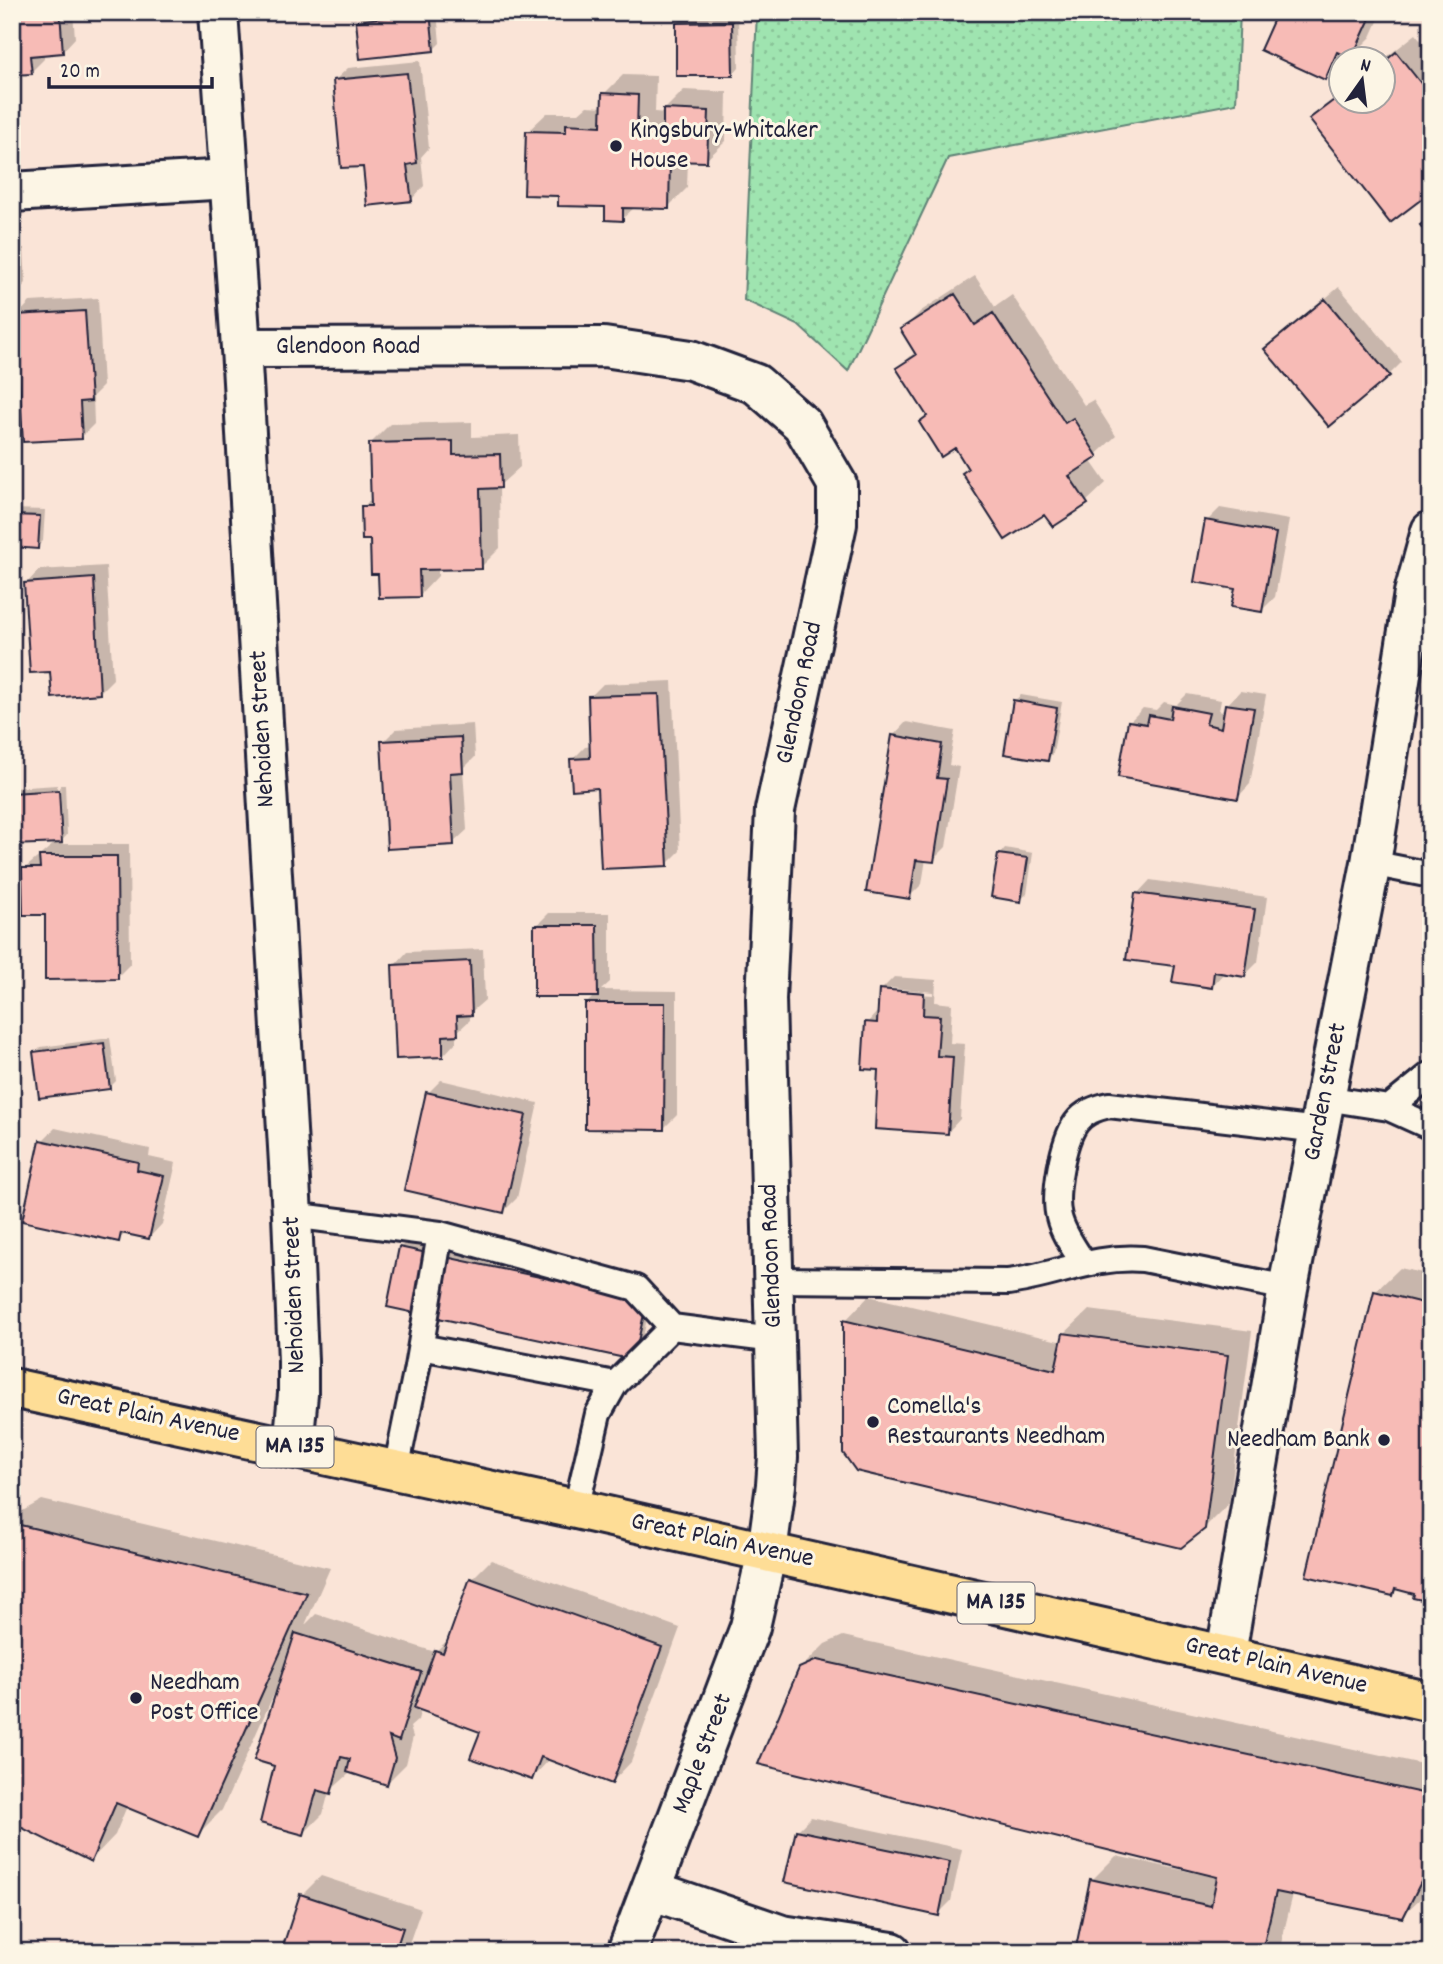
<svg xmlns="http://www.w3.org/2000/svg" width="1443" height="1964" font-family="Dekko,sans-serif">
<style>
.park{fill:url(#park-dots);stroke:#608376;stroke-width:2}
.shadow{fill:#0003;fill-rule:evenodd}
.building{fill:#f7bbb6;stroke:#22223b;stroke-width:2}
.lines{fill:none;stroke-linecap:round;stroke-linejoin:round}
.lane-casing{stroke:#22223b;stroke-width:30}
.street-casing{stroke:#22223b;stroke-width:44}
.secondary-casing{stroke:#22223b;stroke-width:44}
.primary-casing{stroke:#22223b;stroke-width:44}
.lane{stroke:#fcf5e5;stroke-width:24}
.street{stroke:#fcf5e5;stroke-width:38}
.secondary{stroke:#fcf5e5;stroke-width:38}
.primary{stroke:#fedd96;stroke-width:38}
.poi-dot{fill:#22223b;stroke:#fcf5e5;stroke-width:2.5}
.labels{text-anchor:middle;dominant-baseline:central;stroke-width:6;stroke-linejoin:round;paint-order:stroke}
.shield{fill:#fcf5e5;stroke:#63616e;stroke-width:2}
.shield-label{font-size:24px;font-weight:bold;fill:#22223b}
.poi-label{font-size:26px;fill:#22223b;stroke:#fcf5e5;text-anchor:start}
.street-label{font-size:26px;fill:#22223b;stroke:#fcf5e5}
</style>
<defs>
<pattern id="park-dots" width="8" height="8" patternUnits="userSpaceOnUse" patternTransform="scale(1.75)"><rect width="8" height="8" fill="#9fe4b0"/><path d="M2 2h.1M6 6h.1" fill="none" stroke="#89c398" stroke-width="1.8" stroke-linecap="round"/></pattern>
</defs>
<rect width="100%" height="100%" fill="#fae4d7"/>
<filter id="ink" filterUnits="userSpaceOnUse"><feTurbulence type="fractalNoise" baseFrequency=".0143" numOctaves="2"/><feDisplacementMap in="SourceGraphic" scale="14" xChannelSelector="R" yChannelSelector="G"/><feConvolveMatrix kernelMatrix="1 2 1 2 8 2 1 2 1" color-interpolation-filters="sRGB"/></filter>
<g filter="url(#ink)">
<path class="park" d="M757,12H1240L1236,103L948,158L848,371L798,325L744,300Z"/>
<path class="shadow" d="M12,12H73L75,38L62,52L44,53V59L31,72Z
M388,12H437L440,43L433,50L358,21L364,15Z
M1279,12H1382L1371,37L1352,56L1346,54L1325,78Z
M738,16L739,67L733,74L677,23L684,17Z
M1416,34L1431,53V190L1312,119L1342,92V102H1384L1383,60Z
M420,61L429,148L421,157L424,186L411,200L364,165L334,81L348,68Z
M623,75L656,76L655,112L665,113V109L684,90L727,92L726,141L706,160L688,159L687,188L668,207H635L622,219L607,206L560,194L527,132L547,113H579L587,106L604,107V94Z
M24,248L26,283L20,289L12,290V249Z
M975,276L995,307L1012,295L1084,405L1093,400L1116,436L1090,460L1106,483L1086,502L1045,513L970,468L955,446L929,415L898,368L916,351L902,330L921,311Z
M1339,287L1402,362L1389,375L1280,336Z
M98,298L103,386L93,396L94,424L81,437L17,316L30,302Z
M472,422V437L519,435L520,467L499,486L500,548L481,567L438,568V576L419,596L380,572L363,507L373,497L371,443L390,424Z
M1220,508L1289,520L1275,597L1262,610L1207,521Z
M12,509L45,510L43,541L37,547L12,546Z
M106,566L113,679L100,692L52,670L26,584L39,570Z
M672,681L680,851L667,864L572,760L585,747L592,746L590,697L603,684Z
M1240,691L1266,695L1250,784L1237,798L1130,721L1143,708L1156,710L1164,702L1176,705L1187,694L1221,700L1219,711L1226,713L1227,705Z
M1021,695L1062,702L1053,753L1047,760L1014,701Z
M906,722L955,731L949,765L959,767L946,847L933,860L926,859L922,884L909,897L893,736Z
M473,724L475,757L463,769L467,830L453,843L383,742L396,729Z
M57,785L60,838H63L60,785H65L67,835L59,844H129L130,964L117,977L46,913L24,869L56,842L12,844V788Z
M1005,848L1033,853L1027,894L1020,900L999,855Z
M1150,880L1267,897L1258,962L1245,975L1225,972L1212,986L1177,965L1137,894Z
M549,913H610V982L601,990L677,991V1115L664,1128L587,1003L595,995L536,926Z
M483,949L485,1000L470,1013V1020L456,1033V1042L443,1056L394,966L407,952ZM458,1007L459,1023H455Z
M894,977L936,980L935,1002L952,1004L950,1043L965,1044L960,1119L947,1133L880,1069L867,1023L879,1010L881,990ZM890,988L933,992V995L890,992Z
M110,1038L116,1081L109,1088L35,1053L41,1047Z
M12,1069L22,1072L12,1107Z
M441,1080L538,1103L517,1198L504,1211L428,1093Z
M55,1128L150,1149L149,1157L176,1163L162,1224L149,1238L126,1233L118,1240L42,1141Z
M407,1241L652,1294L640,1352L401,1247Z
M1400,1268L1431,1275V1600L1416,1593L1398,1588L1392,1594L1375,1292Z
M869,1296L1063,1342L1064,1334L1089,1310L1252,1331L1229,1503L1204,1528L845,1321Z
M42,1500L330,1568L305,1625L316,1614L435,1652L451,1637L472,1579L491,1560L680,1628L631,1762L612,1782L550,1759L532,1778L483,1731L421,1709L418,1720L410,1727L413,1737L406,1764L387,1783L350,1773L329,1792L323,1814L304,1833L277,1765L279,1688L277,1687L222,1810L197,1835L127,1806L115,1835L91,1860L12,1821V1517Z
M843,1636L1431,1766V1884L1427,1892L1402,1916L1293,1894L1279,1952H1076L1092,1880L1116,1856L1219,1878V1875L800,1669L825,1644Z
M811,1817L962,1849L951,1901L938,1914L798,1830Z
M321,1876L421,1909L406,1952H283L302,1895Z"/>
<path class="building" d="M12,12H60L63,53L30,56L32,74L12,75Z
M430,12L434,51L360,59L356,21Z
M1277,12H1373L1352,58L1337,52L1325,80L1260,50Z
M732,22L733,76H676V23Z
M1396,52L1431,96V192L1390,223L1309,119L1342,94V102H1384V62Z
M407,73L417,163L407,165L412,201L367,206L363,167L341,168L333,80Z
M602,93L638,95L637,131L663,132V109L709,111L707,162L670,161L669,209L623,208V221L605,220V207L558,206V196L524,195L526,131L566,132V124L601,126Z
M1431,217V240L1420,225Z
M12,253H18L21,291L12,292Z
M955,294L975,325L993,313L1065,423L1073,418L1098,457L1069,476L1088,504L1053,527L1044,515L1005,540L962,473L968,469L955,448L941,457L919,422L927,416L896,368L916,355L900,329Z
M1325,299L1390,376L1329,427L1264,349Z
M85,311L91,401L80,402L82,439L23,442L15,315Z
M453,441V455L500,454L501,488L480,489L482,569L419,570L420,597L379,598L378,574H371L370,540H362L361,506H371L369,443Z
M12,515L40,516L38,549L12,547Z
M1205,520L1276,533L1262,612L1231,607L1235,589L1194,582Z
M94,578L100,694L52,698L50,672L30,673L24,583Z
M659,694L668,866L601,869L597,788L572,790L570,759L590,758L588,696Z
M1013,700L1057,708L1048,761L1004,754Z
M1225,704L1254,708L1238,799L1118,777L1128,721L1147,724L1149,715L1170,719L1172,706L1209,713L1206,724L1221,728Z
M892,735L942,744L937,778L947,779L934,862L916,860L910,899L866,892Z
M461,737L463,772L450,773L454,845L387,849L381,741Z
M59,790L62,843L12,845V793Z
M998,854L1028,858L1021,902L991,897Z
M39,856H117L118,979L45,980V915H23L22,868H40Z
M1135,893L1255,909L1245,977L1214,972L1212,988L1172,982L1175,966L1126,960Z
M534,925H597L598,997H534Z
M470,961L472,1015L457,1016L458,1035L443,1036V1057L396,1059L392,965Z
M879,989L924,993L923,1015L940,1016L937,1056L953,1057L948,1134L875,1129L878,1070L862,1069L865,1022L877,1023Z
M585,1003H665L664,1130L585,1129Z
M104,1043L110,1089L39,1098L33,1052Z
M426,1092L526,1115L504,1213L404,1190Z
M40,1140L138,1162L137,1170L164,1176L149,1239L121,1233L119,1242L22,1221Z
M399,1247L647,1300L634,1360L387,1307Z
M1374,1291L1431,1305V1602L1413,1598L1414,1594L1395,1589L1393,1596L1306,1576Z
M843,1320L1055,1370L1063,1333L1228,1355L1205,1529L1181,1548L856,1471L843,1453Z
M16,1524L307,1593L198,1837L116,1803L91,1862L12,1823V1526Z
M470,1578L662,1647L612,1784L541,1757L532,1780L470,1758L480,1732L414,1708L435,1650L443,1653Z
M295,1633L421,1672L399,1741L389,1737L395,1758L387,1785L347,1772L350,1759L341,1757L331,1794L317,1790L304,1835L260,1823L274,1766L254,1760Z
M817,1660L1431,1795V1862L1403,1918L1276,1892L1262,1952H1075L1090,1879L1211,1906L1217,1877L758,1764L799,1668Z
M796,1830L950,1862L939,1916L784,1882Z
M300,1894L403,1928L395,1952H281Z"/>
<g class="lines">
<defs>
<path id="lane" d="M1371,863L1431,875
M1325,1098L1389,1108L1431,1127
M1389,1108L1431,1074
M292,1215L440,1234L636,1288L672,1327L774,1340
M1084,1264C1075,1249 1063,1234 1059,1217C1053,1195 1063,1141 1076,1123C1084,1112 1096,1108 1109,1105L1319,1130
M772,1280L1008,1282C1056,1276 1093,1255 1143,1259L1288,1288
M421,1347L615,1384
M396,1470L417,1367L440,1234
M576,1509L598,1414L615,1384L672,1327"/>
<path id="street" d="M12,192L229,179
M241,348L604,347L691,360L756,384L802,424L837,484V524L775,810L766,999L778,1457L776,1485L767,1552L750,1627L627,1952
M1226,1654L1288,1288L1371,863L1414,593L1431,531
M651,1890L782,1935L892,1952"/>
<path id="secondary" d="M218,12L241,348L292,1215L298,1361V1394L293,1447"/>
<path id="primary" d="M12,1388L576,1509L1431,1702"/>
</defs>
<use href="#lane" class="lane-casing"/>
<use href="#street" class="street-casing"/>
<use href="#secondary" class="secondary-casing"/>
<use href="#primary" class="primary-casing"/>
<use href="#lane" class="lane"/>
<use href="#street" class="street"/>
<use href="#secondary" class="secondary"/>
<use href="#primary" class="primary"/>
</g>
</g>
<g class="poi-dot">
<circle cx="616" cy="146" r="7"/>
<circle cx="873" cy="1422" r="7"/>
<circle cx="1384" cy="1440" r="7"/>
<circle cx="136" cy="1698" r="7"/>
</g>
<g class="labels">
<g class="shield">
<rect x="256.5" y="1426.5" width="77" height="41" rx="5"/>
<rect x="957.5" y="1582.5" width="77" height="41" rx="5"/>
</g>
<g class="shield-label">
<text x="295" y="1447">MA 135</text>
<text x="996" y="1603">MA 135</text>
</g>
<g class="poi-label">
<text x="630" y="131">Kingsbury-Whitaker<tspan x="630" dy="30">House</tspan></text>
<text x="887" y="1407">Comella's<tspan x="887" dy="30">Restaurants Needham</tspan></text>
<text x="1370" y="1440" text-anchor="end">Needham Bank</text>
<text x="150" y="1683">Needham<tspan x="150" dy="30">Post Office</tspan></text>
</g>
<g class="street-label">
<text x="348" y="347">Glendoon Road</text>
<text transform="translate(800 693) rotate(-78)">Glendoon Road</text>
<text transform="translate(263 729) rotate(-93)">Nehoiden Street</text>
<text transform="translate(1326 1092) rotate(-79)">Garden Street</text>
<text transform="translate(772 1256) rotate(-92)">Glendoon Road</text>
<text transform="translate(295 1295) rotate(-92)">Nehoiden Street</text>
<text transform="translate(148 1416) rotate(12)">Great Plain Avenue</text>
<text transform="translate(722 1541) rotate(12)">Great Plain Avenue</text>
<text transform="translate(1276 1666) rotate(13)">Great Plain Avenue</text>
<text transform="translate(703 1754) rotate(-69)">Maple Street</text>
</g>
</g>
<rect width="1443" height="1964" fill="none" stroke="#fcf5e5" stroke-width="42"/>
<rect x="21" y="21" width="1401" height="1922" fill="none" stroke="#22223b" stroke-width="2.5" filter="url(#ink)"/>
<g transform="translate(1362 80) rotate(14)"><circle r="33" fill="#fcf5e5" stroke="#a5a1a1" stroke-width="2"/>
<path d="M0-5L12 26L0 18L-12 26Z" fill="#22223b"/>
<text y="-10" font-size="19" font-weight="bold" text-anchor="middle" fill="#22223b">N</text>
</g>
<path d="M49 77v10h163v-10" fill="none" stroke="#22223b" stroke-width="3.5"/>
<text x="60" y="77" font-size="21" fill="#22223b" stroke="#fcf5e5" stroke-width="5" paint-order="stroke">20 m</text>
</svg>
